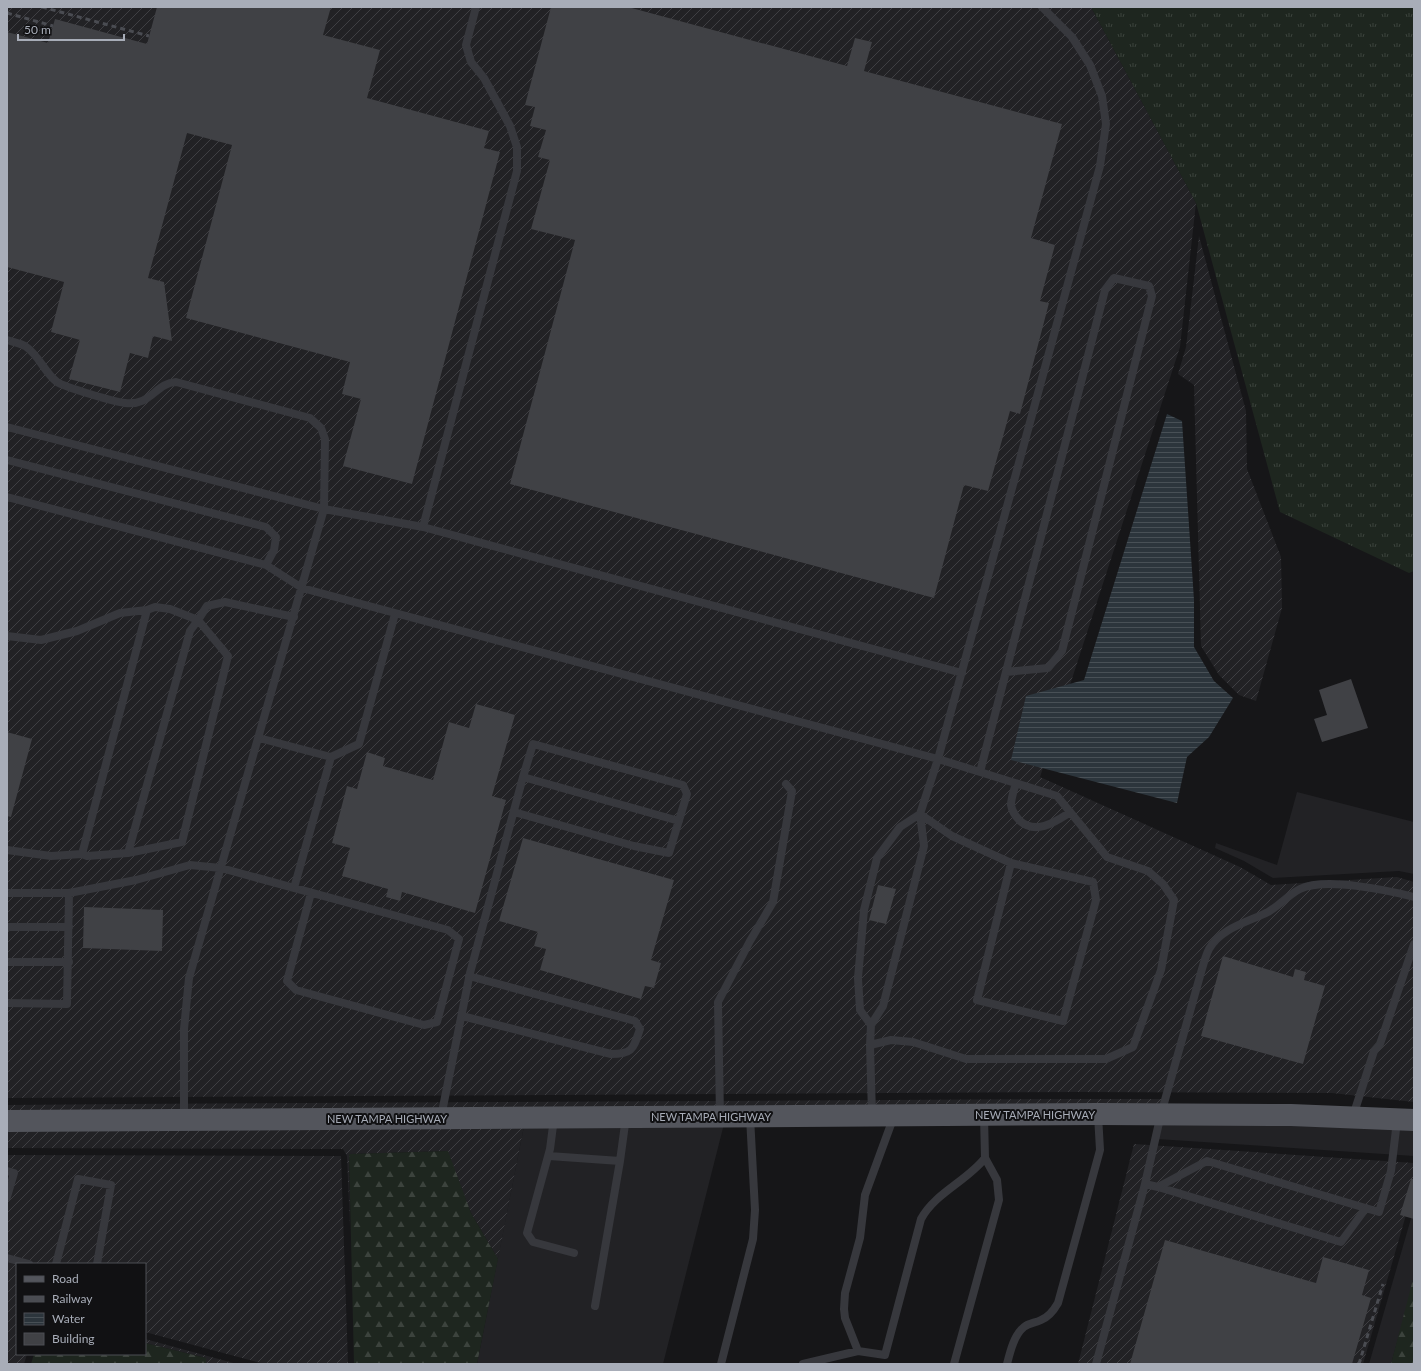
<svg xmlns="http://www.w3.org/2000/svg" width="1421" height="1371" font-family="Lato,sans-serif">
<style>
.built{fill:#222225}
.industrial{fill:url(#industrial-furrows)}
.grass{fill:url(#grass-tufts)}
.forest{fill:url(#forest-firs)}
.water{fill:url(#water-rules)}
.building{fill:#404145}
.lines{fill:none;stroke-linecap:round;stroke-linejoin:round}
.lane{stroke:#37383d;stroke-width:8}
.primary{stroke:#53555c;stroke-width:22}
.rail{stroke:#4a4c52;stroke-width:3;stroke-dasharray:5 4;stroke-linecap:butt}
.labels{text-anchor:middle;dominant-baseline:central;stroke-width:4;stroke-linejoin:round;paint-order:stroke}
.street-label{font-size:11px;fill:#a8adb8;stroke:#111113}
</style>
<defs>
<pattern id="industrial-furrows" width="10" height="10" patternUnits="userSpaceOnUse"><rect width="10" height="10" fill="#222225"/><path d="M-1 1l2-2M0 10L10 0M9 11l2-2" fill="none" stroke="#3f3f43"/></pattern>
<pattern id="grass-tufts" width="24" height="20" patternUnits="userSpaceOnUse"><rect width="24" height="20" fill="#1e261f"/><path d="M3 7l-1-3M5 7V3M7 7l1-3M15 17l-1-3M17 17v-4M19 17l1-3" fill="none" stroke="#3c433d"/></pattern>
<pattern id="forest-firs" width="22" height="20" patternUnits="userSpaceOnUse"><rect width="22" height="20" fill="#1e261f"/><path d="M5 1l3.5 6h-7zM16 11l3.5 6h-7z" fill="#3c433d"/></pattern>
<pattern id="water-rules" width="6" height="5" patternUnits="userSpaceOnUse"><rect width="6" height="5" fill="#2c353c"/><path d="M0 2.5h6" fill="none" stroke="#485056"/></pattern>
</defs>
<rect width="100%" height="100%" fill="#161618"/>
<path class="built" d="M1297,792L1414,822V874L1399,871L1273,878L1244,861L1215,848L1216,843L1277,865Z
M1161,1123L1414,1128V1156L1157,1139Z
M724,1124L663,1364H477L524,1126Z
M1414,1208V1281L1391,1364H1369Z"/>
<path class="industrial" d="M7,7H1091L1196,203L1180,347L1040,777L1240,867L1271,885L1397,877L1414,882V1102L1332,1093L1078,1092L7,1098Z
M1199,236L1246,411L1247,469L1281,557L1282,608L1256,701L1239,695L1219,675L1201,646L1194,385L1178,374L1186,347Z
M1078,1099H1166L1164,1106L7,1112V1105L126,1104Z
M524,1126L498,1259L471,1213L447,1151L349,1154L350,1227L347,1156L343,1149L7,1148V1129Z
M1134,1144L1414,1163V1187L1363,1364H1078Z
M7,1155L341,1156L348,1364H264L145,1332V1264H17V1354H27L24,1364H7Z
M145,1339L237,1364H206V1358L145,1343Z"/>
<path class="grass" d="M1091,7H1414V571L1409,573L1280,512L1196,203Z"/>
<path class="forest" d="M448,1151L471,1213L498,1259L477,1364H354L349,1154Z
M1414,1281V1364H1391L1412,1283Z
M145,1343L206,1358V1364H31L34,1354H145Z"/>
<path class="water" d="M1167,414L1182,421L1194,600V647L1214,681L1233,698L1209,737L1187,757L1177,803L1011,760L1026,696L1084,680Z"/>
<path class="building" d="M157,7H331L323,35L380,50L367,98L489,131L484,148L500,152L412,484L343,466L361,399L342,394L350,362L186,318L232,145L187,133L148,278L164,282L172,341L153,336L148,358L130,353L120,392L69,379L80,340L51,332L64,282L7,267V32L48,43L55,19L147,44Z
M551,7H628L847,66L855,38L872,42L864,71L1062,124L1031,238L1055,245L1040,301L1049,303L1020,414L1010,411L988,491L964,485L934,598L510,484L575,240L531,229L550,160L538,157L546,130L530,126L535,107L525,105Z
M1351,679L1368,728L1322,742L1314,719L1327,715L1319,690Z
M476,704L515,715L492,796L506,800L475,913L402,892L400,901L386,897L388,889L342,876L350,848L332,843L347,786L357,789L367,752L385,758L383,766L433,780L449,722L469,728Z
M7,732L32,739L11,817L7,816Z
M523,838L674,880L651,960L661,963L654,988L645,986L641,999L540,970L546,949L534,946L538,932L499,921Z
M878,885L896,889L886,924L869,920Z
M84,907L163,910L162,951L83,948Z
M1223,956L1293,977L1295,969L1306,972L1304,980L1325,986L1303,1064L1201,1036Z
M1411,1179H1414V1219L1400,1215Z
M1165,1240L1316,1283L1323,1257L1369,1270L1362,1295L1371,1298L1352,1364H1130Z"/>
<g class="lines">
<path class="lane" d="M476,7L466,45L471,62L484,78L510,126L517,147V171L423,527L962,673
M7,340C13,342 20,343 25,346C39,355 44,372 57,382C64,387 115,402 125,403C152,406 155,383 176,382L310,418L321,428L325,439L324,509L7,427
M7,460L266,527L276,537L274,550L266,565
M7,497L266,565L302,588L938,759L1100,166L1106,124L1102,96L1090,65L1072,37L1042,7
M7,636L41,640L77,631L120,613L147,610L155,607L170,609L198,620L207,606L225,602L294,617
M259,738L331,757
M980,772L938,759L920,814L952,836L1011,863L1093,882L1096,900L1063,1021L977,1000L1011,863
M1016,783C1014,790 1011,798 1011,805C1012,812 1015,816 1020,821C1036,835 1055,822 1069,813
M514,812L634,846L669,853L687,794L683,785L533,744L523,777L679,821
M7,850L51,856L82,854L87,856L128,853L182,842L228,656L198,620L190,631L128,853
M82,854L147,610
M294,888L331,757L359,744L395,614
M7,893H69L136,880L190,865L221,868L448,930L459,939L437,1022L424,1025L296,990L287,981L311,893
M7,927H69
M7,962H69
M7,1003L67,1004L69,893
M462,1016L611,1054C633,1054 633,1049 640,1029L635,1021L469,976
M870,1045L871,1025L883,1006L924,846L920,814L900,827L877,858L864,910L858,978L860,1010L871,1025
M872,1114L870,1045L891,1040L913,1042L966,1059H1106L1133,1047L1161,970L1174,900L1163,884L1148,871L1107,857L1057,796L980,772L1105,290L1114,278L1149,286L1152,296L1062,651L1048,668L1006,672
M720,1116L718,1002L750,941L773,902L792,791L786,784
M1353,1116L1374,1051L1380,1044L1414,944
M441,1117L470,973L523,777
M554,1118L550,1149L527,1233L533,1242L574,1253
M184,1119V1029L189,978L324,509L423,527
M1397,1121L1391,1171L1379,1212L1207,1161L1158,1187L1145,1184L1161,1114L1202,969C1204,962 1206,955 1209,949C1221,928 1248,922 1268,912C1279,906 1288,895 1300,889C1325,877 1387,890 1414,897
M549,1156L620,1161L626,1117
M7,1171L14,1173L7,1197
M1158,1187L1341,1242L1366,1208
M7,1258L29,1264
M56,1264L78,1179L111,1185L97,1264
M595,1306L620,1161
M858,1351L845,1318L844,1309L845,1293L860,1238L865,1195L894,1116
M721,1364L753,1239L755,1210L750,1117
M803,1364L858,1351L885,1355L921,1219C935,1193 967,1181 985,1158L984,1116
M954,1364L999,1200L997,1180L985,1158
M1007,1364C1010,1352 1014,1335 1024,1327C1029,1323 1035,1323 1041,1320C1049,1317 1054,1310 1058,1303L1100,1150L1098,1115
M1096,1364L1145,1184"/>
<path class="primary" d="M7,1121L1098,1114L1291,1115L1414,1120"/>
<path class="rail" d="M42,7L149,36
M7,13L53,26
M1359,1364L1383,1284"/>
</g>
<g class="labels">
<g class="street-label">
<text x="1035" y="1114">NEW TAMPA HIGHWAY</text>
<text x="711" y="1116">NEW TAMPA HIGHWAY</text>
<text x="387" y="1118">NEW TAMPA HIGHWAY</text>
</g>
</g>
<rect width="1421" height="1371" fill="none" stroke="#a8adb8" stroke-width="16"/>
<rect x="16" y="1263" width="130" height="92" fill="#111113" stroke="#4d4f55"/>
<rect x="24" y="1276" width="20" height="6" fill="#53555c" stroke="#4d4f55"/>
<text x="52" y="1283" font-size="12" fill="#a8adb8">Road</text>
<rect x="24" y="1296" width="20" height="6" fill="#4a4c52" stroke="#4d4f55"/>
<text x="52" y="1303" font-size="12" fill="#a8adb8">Railway</text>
<rect x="24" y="1313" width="20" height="12" fill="url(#water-rules)" stroke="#4d4f55"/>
<text x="52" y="1323" font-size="12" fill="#a8adb8">Water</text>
<rect x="24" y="1333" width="20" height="12" fill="#404145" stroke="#4d4f55"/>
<text x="52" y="1343" font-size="12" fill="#a8adb8">Building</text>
<path d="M18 34v6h106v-6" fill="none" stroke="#a8adb8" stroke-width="2"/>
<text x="24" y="34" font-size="12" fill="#a8adb8" stroke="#111113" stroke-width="3" paint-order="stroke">50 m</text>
</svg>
